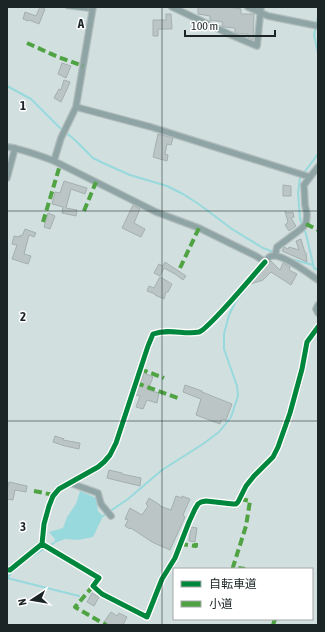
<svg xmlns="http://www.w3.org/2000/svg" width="325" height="632" font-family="'Asap Condensed','Noto Sans JP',sans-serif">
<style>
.water{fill:#97d9dc}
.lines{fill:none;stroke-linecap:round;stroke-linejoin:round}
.stream{stroke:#97d9dc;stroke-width:2}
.building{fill:#bbc5c5;stroke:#a4afaf}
.lane-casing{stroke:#b2bdbd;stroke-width:4.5}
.street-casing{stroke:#b2bdbd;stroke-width:8}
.lane{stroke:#8fa4a4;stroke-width:2.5}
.street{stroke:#8fa4a4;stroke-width:5.5}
.quiet{stroke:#4fa342;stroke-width:4;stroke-dasharray:8 4;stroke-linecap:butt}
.cycleway-casing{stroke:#fff;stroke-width:8}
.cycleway{stroke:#00873e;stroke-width:5}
.grid{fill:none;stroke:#1c2526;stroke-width:1;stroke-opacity:0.55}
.grid-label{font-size:13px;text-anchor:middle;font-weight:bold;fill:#1c2526;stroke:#fff;stroke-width:3;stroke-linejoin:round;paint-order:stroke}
</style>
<rect width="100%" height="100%" fill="#d2dfdf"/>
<path class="water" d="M80,491L96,498L98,511L103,516L93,537L78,540L65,539L54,543L55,539L49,532L63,528L67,517L76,504Z"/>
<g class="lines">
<path class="stream" d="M318,17L314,35L318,53
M7,86L31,99L59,127L75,140L93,158L103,163L130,175L167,186L183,194L200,205L232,229L263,248L284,256
M318,154L300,178L298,193L300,219L306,234L314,268L318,270
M291,259L313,265
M103,516L128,499L162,470L203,444L219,432L231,417L238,396L237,386L224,349V334L229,315L236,301L246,289
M54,543C37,553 19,563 7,578L79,596"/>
</g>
<path class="building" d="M40,7L45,9L39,24L29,20L28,21L23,19L25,12L36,16Z
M198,7H229L241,9V14H254L253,40L248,37V34H239L235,32V28L225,27L222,26L223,22L210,20V16L198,14Z
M166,14H171L172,29H158V36H153V20H166Z
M62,63L71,66L66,78L58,74Z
M64,80L70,82L68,87L61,102L54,98L59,89L61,90Z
M158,134L173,138L171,145L167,144L165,154L168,155L167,161L153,157Z
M64,181L87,188L85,194L71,189L66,208L77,210L76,216L62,213L63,207L52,204L55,192L60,193Z
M283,185L291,186V196H283Z
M133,205L140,209L134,223L145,229L141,237L122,228Z
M285,211L287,213L293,212L294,217L291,218L296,226L289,231L285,225L288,222Z
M48,213L55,216L50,229L44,227Z
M25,229L36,233L34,237L29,235L24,254L31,256L28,264L12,259L17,245L12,244L14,236L20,237V235L22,236Z
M301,239L305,253H306L307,262L282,251L284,247L288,249L289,247L299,250L296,241Z
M271,261L280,270L283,263L290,267L289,270L297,274L291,285L271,272L263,280L251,284Z
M165,262L186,276L183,280L175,274L164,268L160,276L154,273L159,264L163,266Z
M160,277L172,284L168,292H166L164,299L155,295V294L147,291L149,286L154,288Z
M144,373L153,377L148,390L159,393L157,403L147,400L143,409L136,407L140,396L136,395Z
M185,385L202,391V392L232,404L226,420L222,419L220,424L196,415L201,399L183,392Z
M55,436L64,439L63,440L80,443L79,449L65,446L53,442Z
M109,470L122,473V474L141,478L140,486L107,478Z
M9,482L27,486L26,492L15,490L13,500L7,499V490Z
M176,496L182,498V496L190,499L183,515L185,517L170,550L152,542L131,528L130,529L125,526L128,520L125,519L130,508L142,515L148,506L146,504L149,498L160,505V506L171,510Z
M191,527L197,528L195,542L189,541Z
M92,593L99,597L94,606L87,602Z
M111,612L117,616L119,613L127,617L123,625H109L104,622Z"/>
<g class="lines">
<defs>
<path id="lane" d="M67,7L92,10"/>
<path id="street" d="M172,7L231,35L257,46L261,7
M248,7L268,16L318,26
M76,107L151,127L310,177
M7,147C23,149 38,155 54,161L156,212L199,228L256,256L265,262C267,259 269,256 272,256C283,254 309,274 318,280
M54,161L61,138L76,107L93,7
M7,178L15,148
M275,256L277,247L301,229L306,224L307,214L305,205L304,185L310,177L318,167
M318,305L316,309L318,313
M70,483L98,493L101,504L111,516
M42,544L99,578L93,586L102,594L147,617L162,579L175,558L189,522L195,509L198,504L201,502L206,501L233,504H236L238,502L246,486L254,476L273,457L278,447L290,413L302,369L307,342L318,327
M7,570H10L42,544L44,524L49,506L53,496L59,489L98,467L104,462L110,455L116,443L148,346L153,334C171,328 183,335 199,332C209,329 255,273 265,262"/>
</defs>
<use href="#lane" class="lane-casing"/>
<use href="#street" class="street-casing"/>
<use href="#lane" class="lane"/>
<use href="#street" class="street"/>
<path class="quiet" d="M27,43L58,57L83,66
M84,211L96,182
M43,222L60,165
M306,224L318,230
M180,268L199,228
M140,369L164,378
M136,383L178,398
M34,491L54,495
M240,499L250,501L246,526L233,567L245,569
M180,544L196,546V543
M93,586L75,607L106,625
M273,625L275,619"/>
<defs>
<path id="cycleway" d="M42,544L99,578L93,586L102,594L147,617L162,579L175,558L189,522L195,509L198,504L201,502L206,501L233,504H236L238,502L246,486L254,476L273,457L278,447L290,413L302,369L307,342L318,327
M7,570H10L42,544L44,524L49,506L53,496L59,489L98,467L104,462L110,455L116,443L148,346L153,334C171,328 183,335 199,332C209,329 255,273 265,262"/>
</defs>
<use href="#cycleway" class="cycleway-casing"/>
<use href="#cycleway" class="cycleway"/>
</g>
<path class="grid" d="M162,7V625M7,211H318M7,421H318"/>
<g class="grid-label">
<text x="81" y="28">A</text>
<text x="23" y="110">1</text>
<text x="23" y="321">2</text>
<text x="23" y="531">3</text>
</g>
<rect width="325" height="632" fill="none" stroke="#1c2526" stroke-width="16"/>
<rect x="173" y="568" width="140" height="52" fill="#ffffff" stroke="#a4a8a8"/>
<rect x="181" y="581" width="20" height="6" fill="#00873e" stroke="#a4a8a8"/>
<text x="209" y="588" font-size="12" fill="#1c2526">自転車道</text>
<rect x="181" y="601" width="20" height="6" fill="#4fa342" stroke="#a4a8a8"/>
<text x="209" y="608" font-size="12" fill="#1c2526">小道</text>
<g transform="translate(32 600) rotate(258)" stroke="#ffffff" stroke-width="3" paint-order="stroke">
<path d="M0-3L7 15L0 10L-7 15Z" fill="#1c2526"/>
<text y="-6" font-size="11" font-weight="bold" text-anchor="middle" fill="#1c2526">N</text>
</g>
<path d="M185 30v6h90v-6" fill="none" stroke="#1c2526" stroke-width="2"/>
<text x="191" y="30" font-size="12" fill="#1c2526" stroke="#ffffff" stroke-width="3" paint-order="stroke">100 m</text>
</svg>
